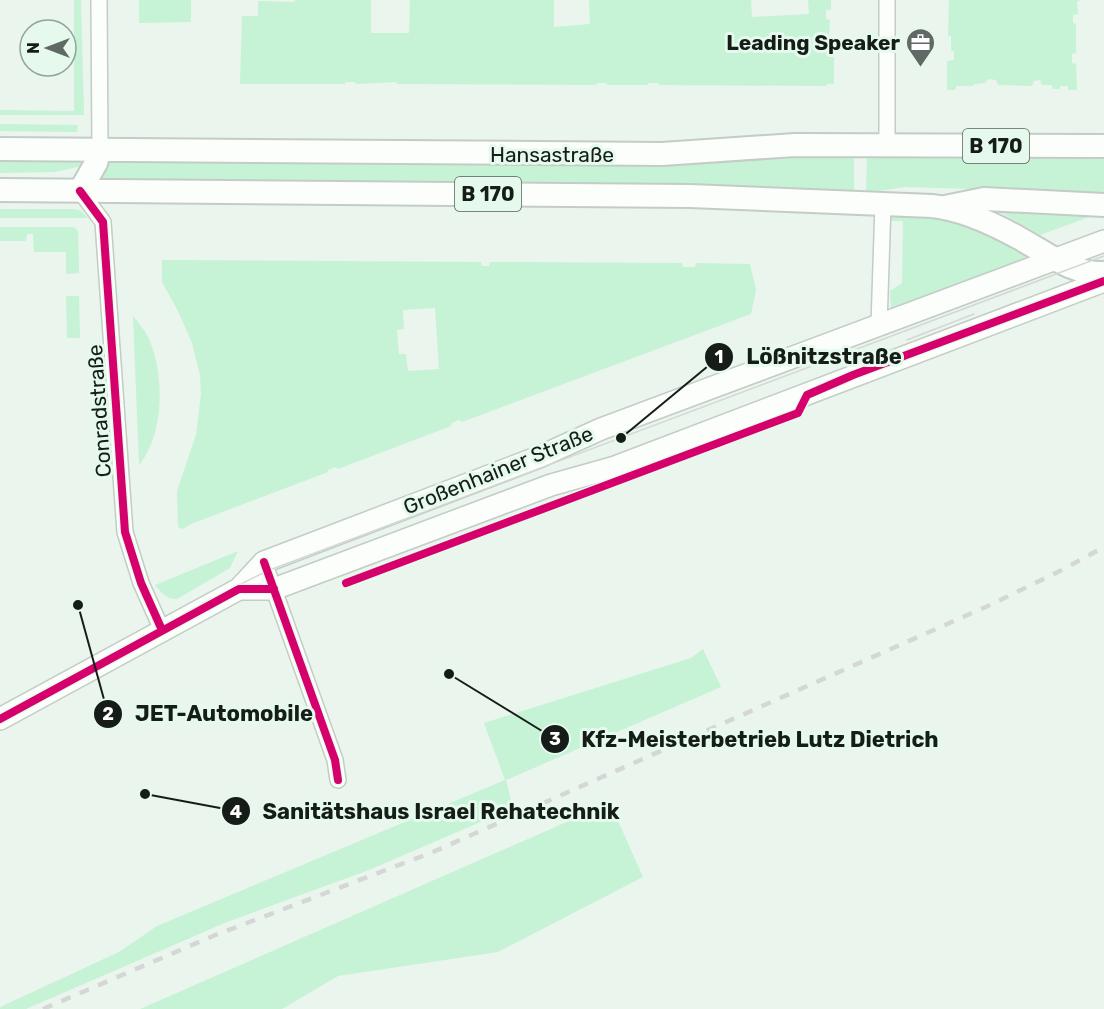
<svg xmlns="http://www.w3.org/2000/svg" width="1104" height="1009" font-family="Rubik,sans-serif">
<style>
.green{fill:#c6f2d6;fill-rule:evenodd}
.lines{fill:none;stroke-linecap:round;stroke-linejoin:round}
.minor-casing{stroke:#c3ccc5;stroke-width:18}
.secondary-casing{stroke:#c3ccc5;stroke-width:24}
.primary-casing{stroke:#c3ccc5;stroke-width:26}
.minor{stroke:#fcfefc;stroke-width:15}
.secondary{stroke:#fcfefc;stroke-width:21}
.primary{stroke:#fcfefc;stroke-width:22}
.tram{stroke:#d4d7d5;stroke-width:1.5}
.rail{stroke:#d4d7d5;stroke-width:4.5;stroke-dasharray:10 10;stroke-linecap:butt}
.cycleway-casing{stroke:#e5faec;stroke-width:11}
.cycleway{stroke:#d6006c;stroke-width:8}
.labels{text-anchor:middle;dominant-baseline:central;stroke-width:6;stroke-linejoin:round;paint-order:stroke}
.shield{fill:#e5faec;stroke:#545f58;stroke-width:1.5}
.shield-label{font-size:20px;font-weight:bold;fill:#161d19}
.poi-label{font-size:21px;font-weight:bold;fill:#161d19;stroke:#e5faec;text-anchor:end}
.street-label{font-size:21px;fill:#161d19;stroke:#e5faec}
.leader{fill:none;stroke:#161d19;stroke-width:2}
.callout-dot{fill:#161d19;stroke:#e5faec;stroke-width:2}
.mark-label{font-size:18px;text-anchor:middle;font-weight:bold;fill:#fff}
.callout-label{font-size:22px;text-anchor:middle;font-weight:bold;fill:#161d19;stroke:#e5faec;stroke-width:6;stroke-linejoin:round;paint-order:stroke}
</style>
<rect width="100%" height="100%" fill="#eaf5ed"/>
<path class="green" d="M74,0H81L84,115H0V110L74,111Z
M139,0H191V22L139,23Z
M295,0H371V33H409L410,0H554V27L590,24L589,0H751L752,17L809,14L808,0H831V10H826V19L830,20L829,37L834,38V84H827L826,86L659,85V83H648V85H607L606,83H597L596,85L397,84L396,82L356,84L355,82H345V84H240L242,16H258V1L294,2Z
M949,0H1082L1077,1L1078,14L1073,15V23L1076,24V53L1072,54V63L1076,64L1077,90H1068V86H1060V89H1053L1052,85H1042L1040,80L1034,81L1032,86L998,85L996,80L988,79L985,83L974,84L973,86H956L955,90H947V61L954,60V51H951V36H948Z
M0,124L78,125L77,132L0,131Z
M854,155V193L98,182L110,160L662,164Z
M867,155L1104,156V197L1004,190L905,187L866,193Z
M0,159L84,160L85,163L82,166L55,172L0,173Z
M0,209H74L81,211L88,218H0Z
M997,209L1103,212L1040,235L998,211Z
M891,215C912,216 936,215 957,222C981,229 1003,243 1025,255L1026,258L894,310L891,309L890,291L902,283L903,221H891Z
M0,227H74L78,231L79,273L66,274V252H34L33,234H27L26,241H0Z
M162,260L481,262L482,266H489L490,262L682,263L683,267H695L696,263L750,264L756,290L751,314L462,422L459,420L452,423L451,426L338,469L336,467L328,470V472L191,524L183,529L178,527L177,491L196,435L201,394L200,375L192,343L178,311L162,282ZM435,308L439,369L408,371L406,354H399L397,330L404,329L403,310Z
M66,296H79L80,338H67Z
M133,316C138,322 143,328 147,335C165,370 165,434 139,465Z
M238,551L230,568L177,599C166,600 161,592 155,585Z
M703,649L721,687L506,780L513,808L369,870L227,922L26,1009H0V1007L119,952L157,926L505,780L484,723L691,658Z
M610,803L643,877L498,952L338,976L282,1009H140Z"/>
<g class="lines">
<defs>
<path id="minor" d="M99,0L100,150
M887,0V145
M80,191L103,222L125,532L141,583L162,630
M879,325L883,204
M264,562L335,760L338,780"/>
<path id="secondary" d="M239,589H274L551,485L615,467L1104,281
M0,719L239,589L264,562L539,457L601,429L1104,241"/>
<path id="primary" d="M0,149L662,154L795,145L1104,146
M0,190L690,196L932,206C962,209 992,223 1019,238C1047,253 1070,274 1104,273
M80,191L96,163L100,150
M945,207L984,199L1104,205"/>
</defs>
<use href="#minor" class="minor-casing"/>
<use href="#secondary" class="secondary-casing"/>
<use href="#primary" class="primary-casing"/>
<use href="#minor" class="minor"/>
<use href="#secondary" class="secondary"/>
<use href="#primary" class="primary"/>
<path class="tram" d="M907,340L974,314
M0,716L209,600L267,571L1104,256"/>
<path class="rail" d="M43,1009L213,936L433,852L990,605L1062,570L1104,547"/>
<defs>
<path id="cycleway" d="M80,191L103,222L125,532L141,583L162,630
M264,562L335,760L338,780
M346,583L798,413L807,395L853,375L1104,281
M0,719L239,589H274"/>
</defs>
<use href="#cycleway" class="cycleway-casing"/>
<use href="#cycleway" class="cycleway"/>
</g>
<defs>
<symbol id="office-pin" viewBox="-11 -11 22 30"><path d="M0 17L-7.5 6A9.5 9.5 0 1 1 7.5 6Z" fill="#606963" stroke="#e5faec"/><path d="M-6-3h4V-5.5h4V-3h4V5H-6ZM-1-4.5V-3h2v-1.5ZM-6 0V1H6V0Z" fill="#fff"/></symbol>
</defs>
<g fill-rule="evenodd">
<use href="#office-pin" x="904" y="26" width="33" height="45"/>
</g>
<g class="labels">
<g class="shield">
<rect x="963" y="129" width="66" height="34" rx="4.5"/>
<rect x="455" y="177" width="66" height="34" rx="4.5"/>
</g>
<g class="shield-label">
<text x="996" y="146">B 170</text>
<text x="488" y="194">B 170</text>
</g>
<g class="poi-label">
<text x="900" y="42">Leading Speaker</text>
</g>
<g class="street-label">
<text x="552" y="154">Hansastraße</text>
<text transform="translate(99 411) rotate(-94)">Conradstraße</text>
<text transform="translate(498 470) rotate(-22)">Großenhainer Straße</text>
</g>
</g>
<path class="leader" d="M621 438L719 357M78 605L108 714M449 674L555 739M145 794L236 811"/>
<g class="callout-dot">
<circle cx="621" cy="438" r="6"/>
<circle cx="78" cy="605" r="6"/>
<circle cx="449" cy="674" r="6"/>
<circle cx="145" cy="794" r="6"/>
<circle cx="719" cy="357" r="15"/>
<circle cx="108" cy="714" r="15"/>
<circle cx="555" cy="739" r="15"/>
<circle cx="236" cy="811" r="15"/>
</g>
<g class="mark-label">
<text x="719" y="363">1</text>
<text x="108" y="720">2</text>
<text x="555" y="745">3</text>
<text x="236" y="818">4</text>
</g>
<g class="callout-label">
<text x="824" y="364">Lößnitzstraße</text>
<text x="224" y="721">JET-Automobile</text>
<text x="760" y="747">Kfz-Meisterbetrieb Lutz Dietrich</text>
<text x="441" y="819">Sanitätshaus Israel Rehatechnik</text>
</g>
<g transform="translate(48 48) rotate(270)"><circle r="28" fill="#e5faec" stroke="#92a298" stroke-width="1.5"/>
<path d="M0-4.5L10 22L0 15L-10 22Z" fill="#606963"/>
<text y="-9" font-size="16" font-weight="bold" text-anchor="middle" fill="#161d19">N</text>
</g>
</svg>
